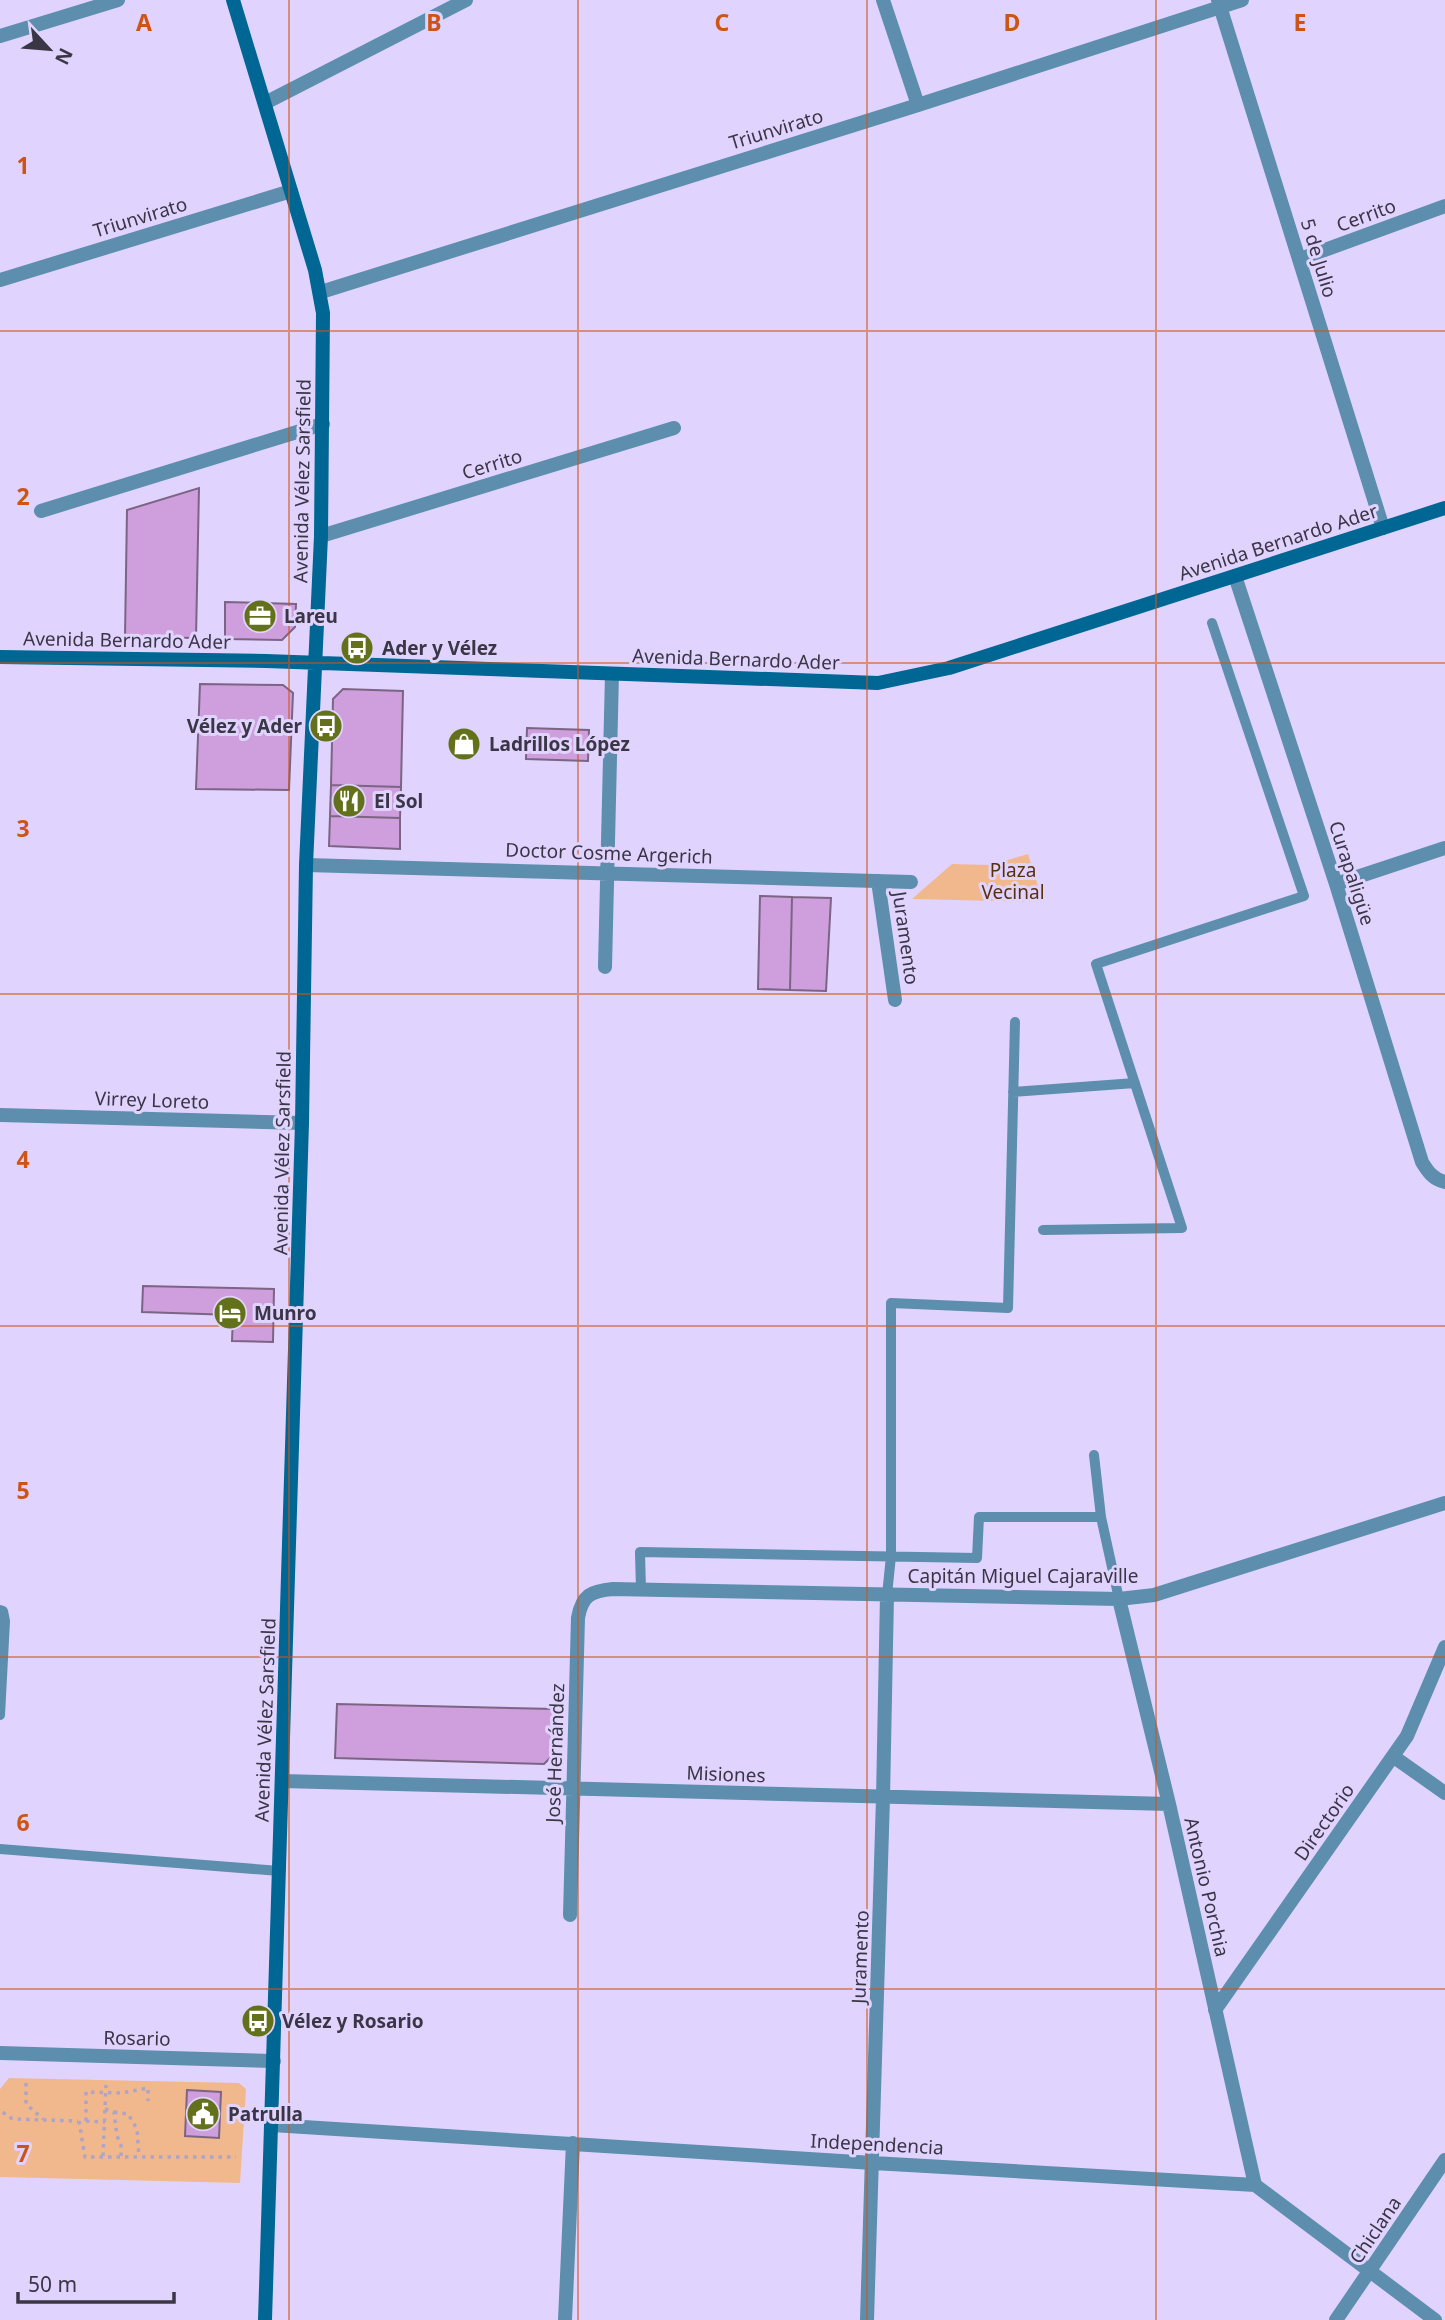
<svg xmlns="http://www.w3.org/2000/svg" width="1445" height="2320" font-family="'Noto Sans',sans-serif">
<style>
.green{fill:#f1b88d}
.building{fill:#ce9fdc;stroke:#7c6484;stroke-width:2}
.lines{fill:none;stroke-linecap:round;stroke-linejoin:round}
.path{stroke:#ada4c6;stroke-width:3.5;stroke-dasharray:3.5 5;stroke-linecap:butt}
.lane{stroke:#5d8ead;stroke-width:10}
.street{stroke:#5d8ead;stroke-width:14}
.secondary{stroke:#006694;stroke-width:14}
.grid{fill:none;stroke:#ce5415;stroke-width:2;stroke-opacity:0.55}
.labels{text-anchor:middle;dominant-baseline:central;stroke-width:6;stroke-linejoin:round;paint-order:stroke}
.street-label{font-size:19px;fill:#3a3646;stroke:#e0d4fe}
.poi-label{font-size:19px;font-weight:bold;fill:#3a3646;stroke:#e0d4fe;text-anchor:start}
.park-label{font-size:19px;fill:#59300a;stroke:#e0d4fe}
.grid-label{font-size:23px;text-anchor:middle;font-weight:bold;fill:#ce5415;stroke:#e0d4fe;stroke-width:6;stroke-linejoin:round;paint-order:stroke}
</style>
<rect width="100%" height="100%" fill="#e0d4fe"/>
<path class="green" d="M1028,854L1043,902L912,899L952,864L990,865Z
M9,2078L239,2083L246,2089L240,2183L0,2177V2089Z"/>
<path class="building" d="M199,488L196,638L125,637L127,510Z
M225,602L296,604L295,627L282,640L225,639Z
M200,684L283,685L293,693L289,790L196,789Z
M343,689L403,691L401,787L331,785L333,699Z
M527,728L589,730L588,761L526,759Z
M331,785L401,787L400,818L330,816Z
M330,816L400,818V849L329,846Z
M760,896L792,897L790,990L758,989Z
M792,897L831,898L826,991L790,990Z
M143,1286L274,1289L273,1342L232,1341L233,1315L142,1312Z
M337,1704L555,1709L553,1755L544,1764L335,1758Z
M187,2090L221,2092L219,2138L185,2136Z"/>
<g class="lines">
<path class="path" d="M26,2083V2104L43,2119
M105,2109L114,2112L117,2136L121,2145V2157
M3,2112L8,2117L14,2119L78,2121
M114,2112L128,2114L137,2129L139,2157
M79,2121L85,2157H236
M86,2121V2092L122,2093L148,2088V2101
M86,2121L105,2122
M103,2156L106,2085"/>
<path class="lane" d="M1013,1092L1135,1083
M1043,1230L1182,1228L1096,964L1304,896L1212,623
M1094,1455L1101,1517L1119,1599
M641,1590L640,1552L977,1558L979,1517H1101
M887,1595L891,1556V1303L1008,1308L1015,1022
M0,1610L3,1611L5,1621L0,1715
M0,1849L280,1871"/>
<path class="street" d="M883,0L918,105
M1218,0L1383,528
M0,36L118,0
M265,103L466,0
M1300,259L1445,206
M0,280L291,191
M321,292L918,105L1242,0
M41,511L323,424
M321,536L674,428
M1235,576L1336,884L1422,1162C1428,1172 1433,1179 1445,1182
M306,865L911,882
M878,881L895,1000
M1336,884L1445,848
M605,967L612,674
M0,1115L302,1123
M1119,1599L1169,1804L1255,2185
M1394,1757L1445,1793
M282,1781L1169,1804
M570,1915L578,1618C582,1595 591,1591 613,1589L1119,1599L1154,1595L1445,1503
M1215,2010L1407,1736L1445,1647
M0,2053L274,2061
M272,2125L873,2163L1255,2185L1435,2320
M565,2320L573,2143
M867,2320L883,1798L887,1595
M1336,2320L1445,2160"/>
<path class="secondary" d="M233,0L315,270L323,313L321,536L306,865L302,1123L265,2320
M0,657L266,661L878,683L949,668L1445,508"/>
</g>
<path class="grid" d="M289,0V2320M578,0V2320M867,0V2320M1156,0V2320M0,331H1445M0,663H1445M0,994H1445M0,1326H1445M0,1657H1445M0,1989H1445"/>
<defs>
<symbol id="office-disc" viewBox="-11 -11 22 22"><circle r="9.5" fill="#64711b" stroke="#e0d4fe"/><path d="M-6-3h4V-5.5h4V-3h4V5H-6ZM-1-4.5V-3h2v-1.5ZM-6 0V1H6V0Z" fill="#fff"/></symbol>
<symbol id="bus-disc" viewBox="-11 -11 22 22"><circle r="9.5" fill="#64711b" stroke="#e0d4fe"/><path d="M-5-6H5V4H4V6H2V4H-2V6H-4V4H-5ZM-3.5-4V0h7V-4ZM-3.5 1.2v1.5H-2V1.2ZM2 1.2v1.5H3.5V1.2Z" fill="#fff"/></symbol>
<symbol id="shop-disc" viewBox="-11 -11 22 22"><circle r="9.5" fill="#64711b" stroke="#e0d4fe"/><path d="M-5-2.5h2.3a2.7 3.5 0 0 1 5.4 0H5L5.5 6h-11ZM-1.5-2.5h3a1.5 2.3 0 0 0-3 0Z" fill="#fff"/></symbol>
<symbol id="restaurant-disc" viewBox="-11 -11 22 22"><circle r="9.5" fill="#64711b" stroke="#e0d4fe"/><path d="M-5-6h1v4h1v-4h1v4h1v-4h1v5L-1.5 .5V6h-2V.5L-5-1ZM5-6V6H3V1.5H1.5Q1.5-4 5-6Z" fill="#fff"/></symbol>
<symbol id="hotel-disc" viewBox="-11 -11 22 22"><circle r="9.5" fill="#64711b" stroke="#e0d4fe"/><path d="M-6-4.5h1.5V1H6V5H4.5V3h-9V5H-6ZM-4 0a1.8 1.8 0 1 1 3.6 0ZM.5 0V-2.5h3Q6-2.5 6 0Z" fill="#fff"/></symbol>
<symbol id="civic-disc" viewBox="-11 -11 22 22"><circle r="9.5" fill="#64711b" stroke="#e0d4fe"/><path d="M-.6-6.5H3V-4.5H.6V-3L4-1V1h2V6H-6V1h2V-1L-.6-3ZM-1.2 2.5V6h2.4V2.5Z" fill="#fff"/></symbol>
</defs>
<g fill-rule="evenodd">
<use href="#office-disc" x="241" y="597" width="38" height="38"/>
<use href="#bus-disc" x="338" y="629" width="38" height="38"/>
<use href="#bus-disc" x="307" y="707" width="38" height="38"/>
<use href="#shop-disc" x="445" y="725" width="38" height="38"/>
<use href="#restaurant-disc" x="330" y="782" width="38" height="38"/>
<use href="#hotel-disc" x="211" y="1294" width="38" height="38"/>
<use href="#bus-disc" x="239" y="2002" width="38" height="38"/>
<use href="#civic-disc" x="184" y="2095" width="38" height="38"/>
</g>
<g class="labels">
<g class="street-label">
<text transform="translate(776 129) rotate(-17)">Triunvirato</text>
<text transform="translate(1366 215) rotate(-20)">Cerrito</text>
<text transform="translate(140 217) rotate(-17)">Triunvirato</text>
<text transform="translate(1319 258) rotate(73)">5 de Julio</text>
<text transform="translate(492 464) rotate(-17)">Cerrito</text>
<text transform="translate(302 481) rotate(-89)">Avenida Vélez Sarsfield</text>
<text transform="translate(1278 542) rotate(-18)">Avenida Bernardo Ader</text>
<text transform="translate(127 640) rotate(1)">Avenida Bernardo Ader</text>
<text transform="translate(736 659) rotate(2)">Avenida Bernardo Ader</text>
<text transform="translate(609 853) rotate(2)">Doctor Cosme Argerich</text>
<text transform="translate(1352 873) rotate(72)">Curapaligüe</text>
<text transform="translate(906 938) rotate(82)">Juramento</text>
<text transform="translate(152 1100) rotate(2)">Virrey Loreto</text>
<text transform="translate(282 1153) rotate(-89)">Avenida Vélez Sarsfield</text>
<text x="1023" y="1576">Capitán Miguel Cajaraville</text>
<text transform="translate(265 1720) rotate(-88)">Avenida Vélez Sarsfield</text>
<text transform="translate(555 1753) rotate(-88)">José Hernández</text>
<text transform="translate(726 1774) rotate(2)">Misiones</text>
<text transform="translate(1324 1822) rotate(-55)">Directorio</text>
<text transform="translate(1207 1887) rotate(77)">Antonio Porchia</text>
<text transform="translate(860 1957) rotate(-88)">Juramento</text>
<text transform="translate(137 2038) rotate(1)">Rosario</text>
<text transform="translate(877 2144) rotate(3)">Independencia</text>
<text transform="translate(1375 2230) rotate(-56)">Chiclana</text>
</g>
<g class="poi-label">
<text x="284" y="616">Lareu</text>
<text x="382" y="648">Ader y Vélez</text>
<text x="302" y="726" text-anchor="end">Vélez y Ader</text>
<text x="489" y="744">Ladrillos López</text>
<text x="374" y="801">El Sol</text>
<text x="254" y="1313">Munro</text>
<text x="282" y="2021">Vélez y Rosario</text>
<text x="228" y="2114">Patrulla</text>
</g>
<g class="park-label">
<text x="1013" y="870">Plaza<tspan x="1013" dy="22">Vecinal</tspan></text>
</g>
</g>
<g class="grid-label">
<text x="144" y="31">A</text>
<text x="434" y="31">B</text>
<text x="722" y="31">C</text>
<text x="1012" y="31">D</text>
<text x="1300" y="31">E</text>
<text x="23" y="174">1</text>
<text x="23" y="505">2</text>
<text x="23" y="837">3</text>
<text x="23" y="1168">4</text>
<text x="23" y="1499">5</text>
<text x="23" y="1831">6</text>
<text x="23" y="2162">7</text>
</g>
<g transform="translate(49 49) rotate(116)" stroke="#e0d4fe" stroke-width="5" paint-order="stroke">
<path d="M0-5L12 26L0 18L-12 26Z" fill="#3a3646"/>
<text y="-10" font-size="19" font-weight="bold" text-anchor="middle" fill="#3a3646">N</text>
</g>
<path d="M18 2292v10h156v-10" fill="none" stroke="#3a3646" stroke-width="3.5"/>
<text x="28" y="2292" font-size="21" fill="#3a3646" stroke="#e0d4fe" stroke-width="5" paint-order="stroke">50 m</text>
</svg>
